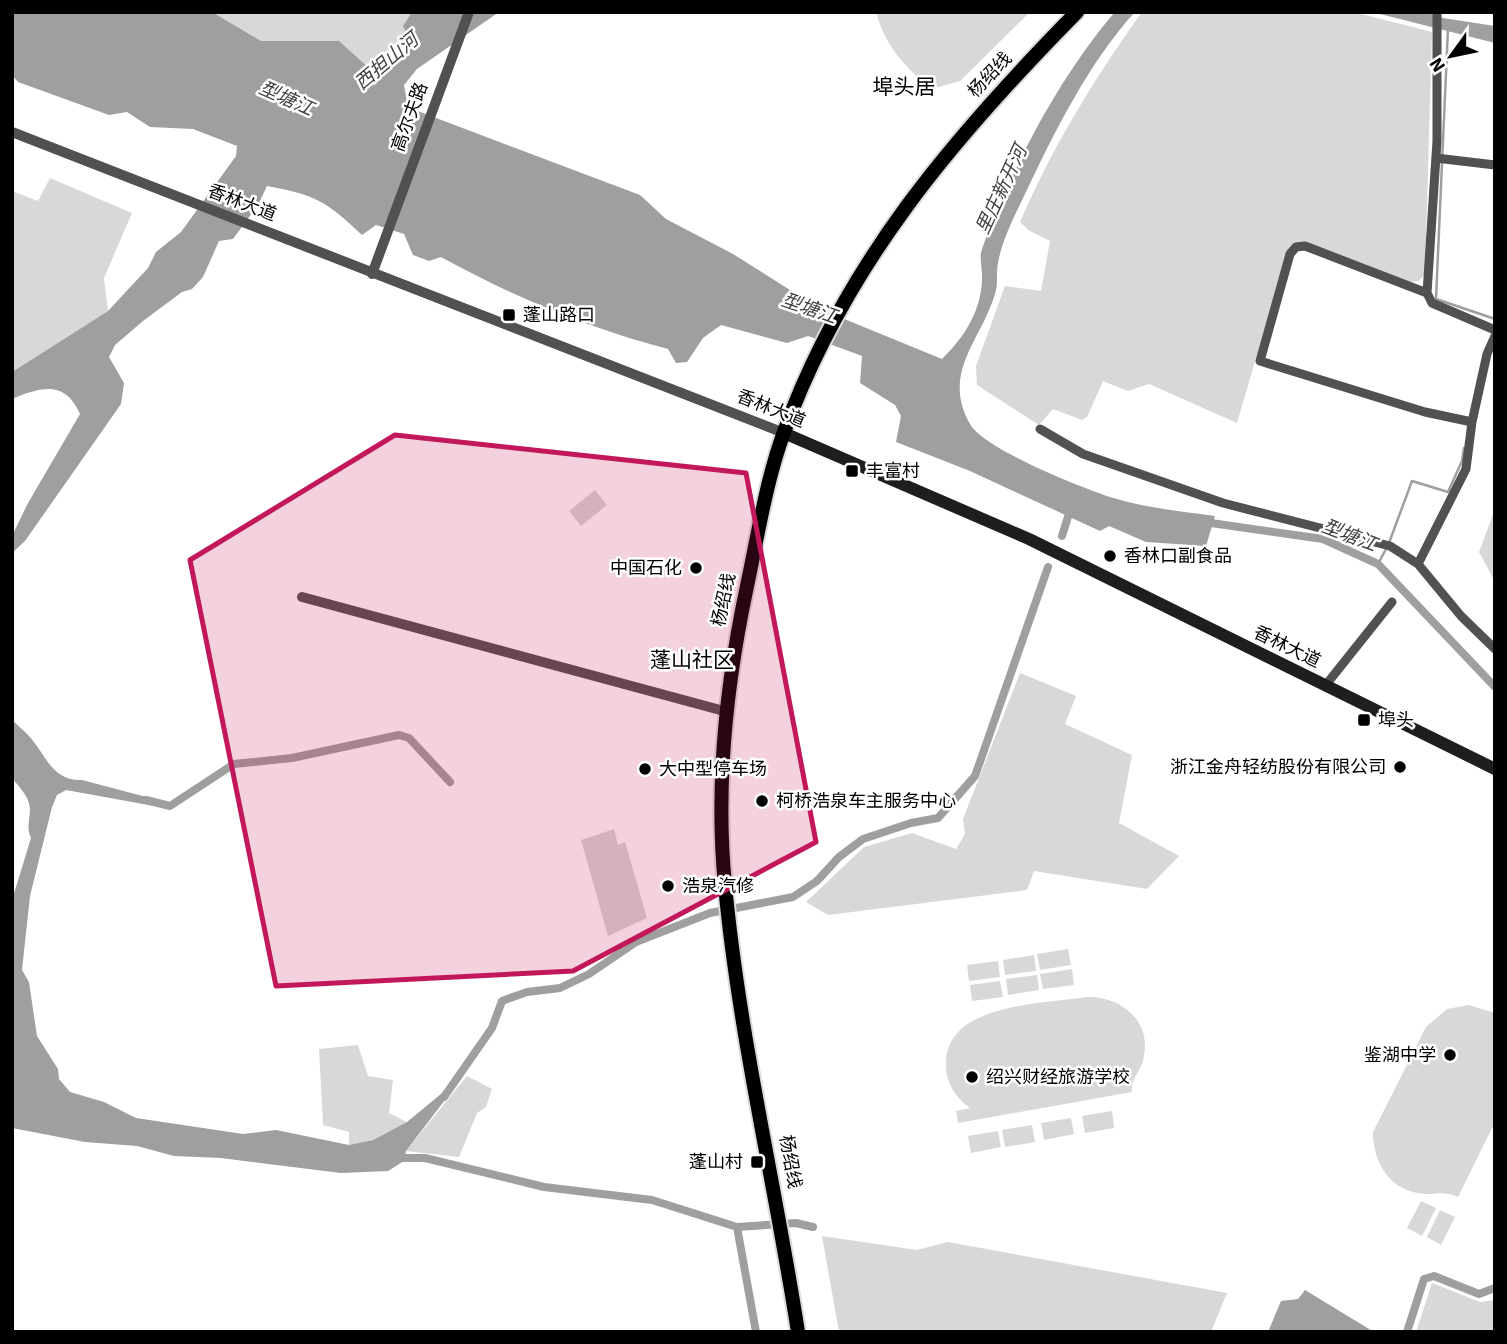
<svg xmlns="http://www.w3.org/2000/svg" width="1507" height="1344" font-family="'Source Sans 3','Noto Sans SC',sans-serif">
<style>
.green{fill:#d8d8d8}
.water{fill:#9f9f9f}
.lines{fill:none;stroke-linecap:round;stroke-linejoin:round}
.stream{stroke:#9f9f9f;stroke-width:2.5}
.canal{stroke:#9f9f9f;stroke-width:8}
.primary-casing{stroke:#dbdbdb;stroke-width:18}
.minor{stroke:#515151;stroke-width:9}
.tertiary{stroke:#515151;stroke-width:10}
.secondary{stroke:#1e1e1e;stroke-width:12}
.primary{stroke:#000;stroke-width:14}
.marked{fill:#c2185b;fill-opacity:0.2;stroke:#c2185b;stroke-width:5;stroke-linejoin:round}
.poi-dot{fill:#000;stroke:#fff;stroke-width:2.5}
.labels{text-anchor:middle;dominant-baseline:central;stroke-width:5;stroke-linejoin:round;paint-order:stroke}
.street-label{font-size:18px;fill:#000;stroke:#fff}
.poi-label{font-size:18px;fill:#000;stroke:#fff;text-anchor:start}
.water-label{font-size:19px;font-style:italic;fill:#404040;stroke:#fff}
.quarter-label{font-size:21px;fill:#000;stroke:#fff}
</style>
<rect width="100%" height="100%" fill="#fff"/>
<path class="green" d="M212,12H417L386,66L370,69L338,42L261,41Z
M876,12H1030L960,81L931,89C904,65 886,48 876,12Z
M1142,12H1354L1432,32L1425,274L1419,281L1410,282L1304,242L1287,252L1237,423L1149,384L1128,391L1103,381L1087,417L1082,420L1053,409L1039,425L977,385L976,366L1005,286L1041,291L1050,241L1028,230L1020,222C1053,146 1094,79 1142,12Z
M50,178L132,213L104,278L108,311L12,372V191L38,201Z
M595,490L607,505L581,526L569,511Z
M1495,509V582L1479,552Z
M1020,673L1076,696L1065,724L1132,755L1119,823L1179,856L1147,889L1034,871L1027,890L828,915L806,902L864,847L912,833L956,849L965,834L963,819Z
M614,829L618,845L625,842L647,918L608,936L581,840Z
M1068,949L1071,965L1040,970L1037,954Z
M1034,955L1036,971L1005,975L1003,960Z
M998,961L1000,977L969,981L967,965Z
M1072,969L1074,985L1043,989L1040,974Z
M1037,975L1039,990L1008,995L1006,979Z
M1000,981L1003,997L972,1001L970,985Z
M1087,997C1120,996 1151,1020 1144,1056C1142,1071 1130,1078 1132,1092L958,1123L956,1111L970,1108C955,1097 945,1082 946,1062C948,1003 1043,1004 1087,997Z
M1469,1005L1495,1013V1122L1458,1197C1445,1191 1439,1194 1425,1194C1391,1192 1373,1164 1373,1132L1426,1027L1447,1009Z
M358,1045L368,1076L393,1080L389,1113L407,1122L373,1140L349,1145V1132L323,1125L319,1049Z
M467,1076L492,1089L486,1107L477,1113L459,1157L406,1151Z
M1112,1111L1114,1128L1085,1133L1082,1116Z
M1071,1118L1074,1134L1044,1140L1041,1123Z
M1032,1125L1035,1142L1005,1147L1002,1130Z
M998,1131L1001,1147L971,1153L968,1136Z
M1421,1201L1436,1208L1422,1236L1407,1228Z
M1440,1210L1455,1217L1441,1245L1427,1237Z
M822,1236L917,1250L948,1242L1227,1293L1211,1332H839Z
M1432,1283L1480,1302L1495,1300V1332H1416Z"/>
<path class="water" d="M12,12H212L261,41H339L370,69L392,65L411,43L403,26L412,12H499L417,69L404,85L407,101L415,110L640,195L666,219L733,254L820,309L942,359C965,337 983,308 982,275C982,266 979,257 982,249C1009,172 1061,74 1115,12H1135C1089,62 1054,133 1025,194C1015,215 1002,240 998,263C996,272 998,281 996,290C984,338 940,371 970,424C984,449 1080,487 1110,497C1144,508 1180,511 1215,516L1206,546L1146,542L1109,526L1100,531L970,471L896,442L901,416L895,405L860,383L862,356L808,336L787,343L721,325L703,338L687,362L676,363L668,349C588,328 514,297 441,257L429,261L413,255L404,234L376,225L362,235C326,201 316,195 267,186L258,205L233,239L219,241L203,277L192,289L182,292L143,321L115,345L109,357L124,383L121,404L25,541L12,553V536L28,503L80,414C65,380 41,387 12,399V372L108,311L148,268L156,252L181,232L236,156L237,146L193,129L150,127L127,112L109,115L18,82L12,75Z
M1372,12H1425L1443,18L1495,26V43Z
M12,719C17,726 23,729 28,735C46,754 51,781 82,780L154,799V806L66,790L57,795L52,807L30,896L22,970L29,982L37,1036L58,1069L59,1079L70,1092L104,1102L136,1118L243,1134L276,1130L349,1145L373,1140L407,1122L447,1089L451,1092L406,1151L404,1161L388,1171L341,1173L221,1158L174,1156L137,1146L85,1142L12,1128V900L31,838C26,828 30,820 30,809C29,796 20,788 12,778Z
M1305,1290L1374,1332H1268L1281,1301L1298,1299Z"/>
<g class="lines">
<path class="stream" d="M1448,28L1436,299L1495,319
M1389,543L1412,481L1448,492L1462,461L1464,448
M1378,564L1386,549"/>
<path class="canal" d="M1204,522L1323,539L1378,564L1495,687
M1062,536L1071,507
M146,800L170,806L234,764L292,758L399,735L409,738L450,782
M444,1097L492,1028L502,1001L527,992L560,988L589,974L636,942L710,913L793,897L817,881L839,857L863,839L911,823L938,818L975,776L1048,567
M396,1158H425L544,1187L652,1200L737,1227L756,1332
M737,1227L796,1223L813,1227
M1407,1332L1424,1279L1434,1276L1479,1294L1495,1288"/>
<defs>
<path id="primary" d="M798,1332C775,1183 739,1035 725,885C715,785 726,685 747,586C758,535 766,481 784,432C845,264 953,138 1077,12"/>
</defs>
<use href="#primary" class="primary-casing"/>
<path class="minor" d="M1437,12V141L1427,293L1305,246L1296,247L1290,254L1260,361L1425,412L1472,422
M1436,158L1495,165
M1427,293L1432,303L1495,330
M1040,429L1083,454L1223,503L1390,546L1418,564L1461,616L1495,649
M1418,564L1466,469L1472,422L1487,354L1495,336
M1325,686L1392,602"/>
<path class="tertiary" d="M12,132L784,433
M372,274L469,12
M302,597L724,711"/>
<path class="secondary" d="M784,433L1029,539L1495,769"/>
<use href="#primary" class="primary"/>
</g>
<path class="marked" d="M395,435L746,473L816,842L573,971L276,986L190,560Z"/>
<g class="poi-dot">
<rect x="502" y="308" width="14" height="14" rx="3.5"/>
<rect x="845" y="464" width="14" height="14" rx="3.5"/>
<circle cx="1110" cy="556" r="7"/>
<circle cx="696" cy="568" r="7"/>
<rect x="1357" y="713" width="14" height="14" rx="3.5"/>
<circle cx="1400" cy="767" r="7"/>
<circle cx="645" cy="769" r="7"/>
<circle cx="762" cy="801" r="7"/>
<circle cx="668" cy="886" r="7"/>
<circle cx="1450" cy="1055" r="7"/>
<circle cx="972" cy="1077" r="7"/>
<rect x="750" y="1155" width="14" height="14" rx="3.5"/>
</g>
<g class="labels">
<g class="street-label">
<text transform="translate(990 75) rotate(-47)">杨绍线</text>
<text transform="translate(410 117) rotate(-70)">高尔夫路</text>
<text transform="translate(242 203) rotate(21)">香林大道</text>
<text transform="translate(771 409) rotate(22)">香林大道</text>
<text transform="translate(724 600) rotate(-78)">杨绍线</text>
<text transform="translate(1287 647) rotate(26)">香林大道</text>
<text transform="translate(790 1162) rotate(80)">杨绍线</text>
</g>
<g class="poi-label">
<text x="523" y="315">蓬山路口</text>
<text x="866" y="471">丰富村</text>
<text x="1124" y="556">香林口副食品</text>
<text x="682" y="568" text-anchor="end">中国石化</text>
<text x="1378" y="720">埠头</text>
<text x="1386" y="767" text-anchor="end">浙江金舟轻纺股份有限公司</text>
<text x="659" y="769">大中型停车场</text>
<text x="776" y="801">柯桥浩泉车主服务中心</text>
<text x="682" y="886">浩泉汽修</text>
<text x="1436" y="1055" text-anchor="end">鉴湖中学</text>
<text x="986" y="1077">绍兴财经旅游学校</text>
<text x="743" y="1162" text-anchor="end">蓬山村</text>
</g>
<g class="water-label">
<text transform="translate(387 62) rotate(-40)">西担山河</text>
<text transform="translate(286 99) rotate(24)">型塘江</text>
<text transform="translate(1002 190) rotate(-65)">里庄新开河</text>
<text transform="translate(809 309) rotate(19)">型塘江</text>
<text transform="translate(1349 536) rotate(21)">型塘江</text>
</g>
<g class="quarter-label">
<text x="904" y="87">埠头居</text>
<text x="692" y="660">蓬山社区</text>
</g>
</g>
<rect width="1507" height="1344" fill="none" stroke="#000000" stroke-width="28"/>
<g transform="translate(1451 56) rotate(237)" stroke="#ffffff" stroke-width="5" paint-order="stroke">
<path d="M0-5L12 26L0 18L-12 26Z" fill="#000000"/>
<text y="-10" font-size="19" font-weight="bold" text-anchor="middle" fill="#000000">N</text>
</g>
</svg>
